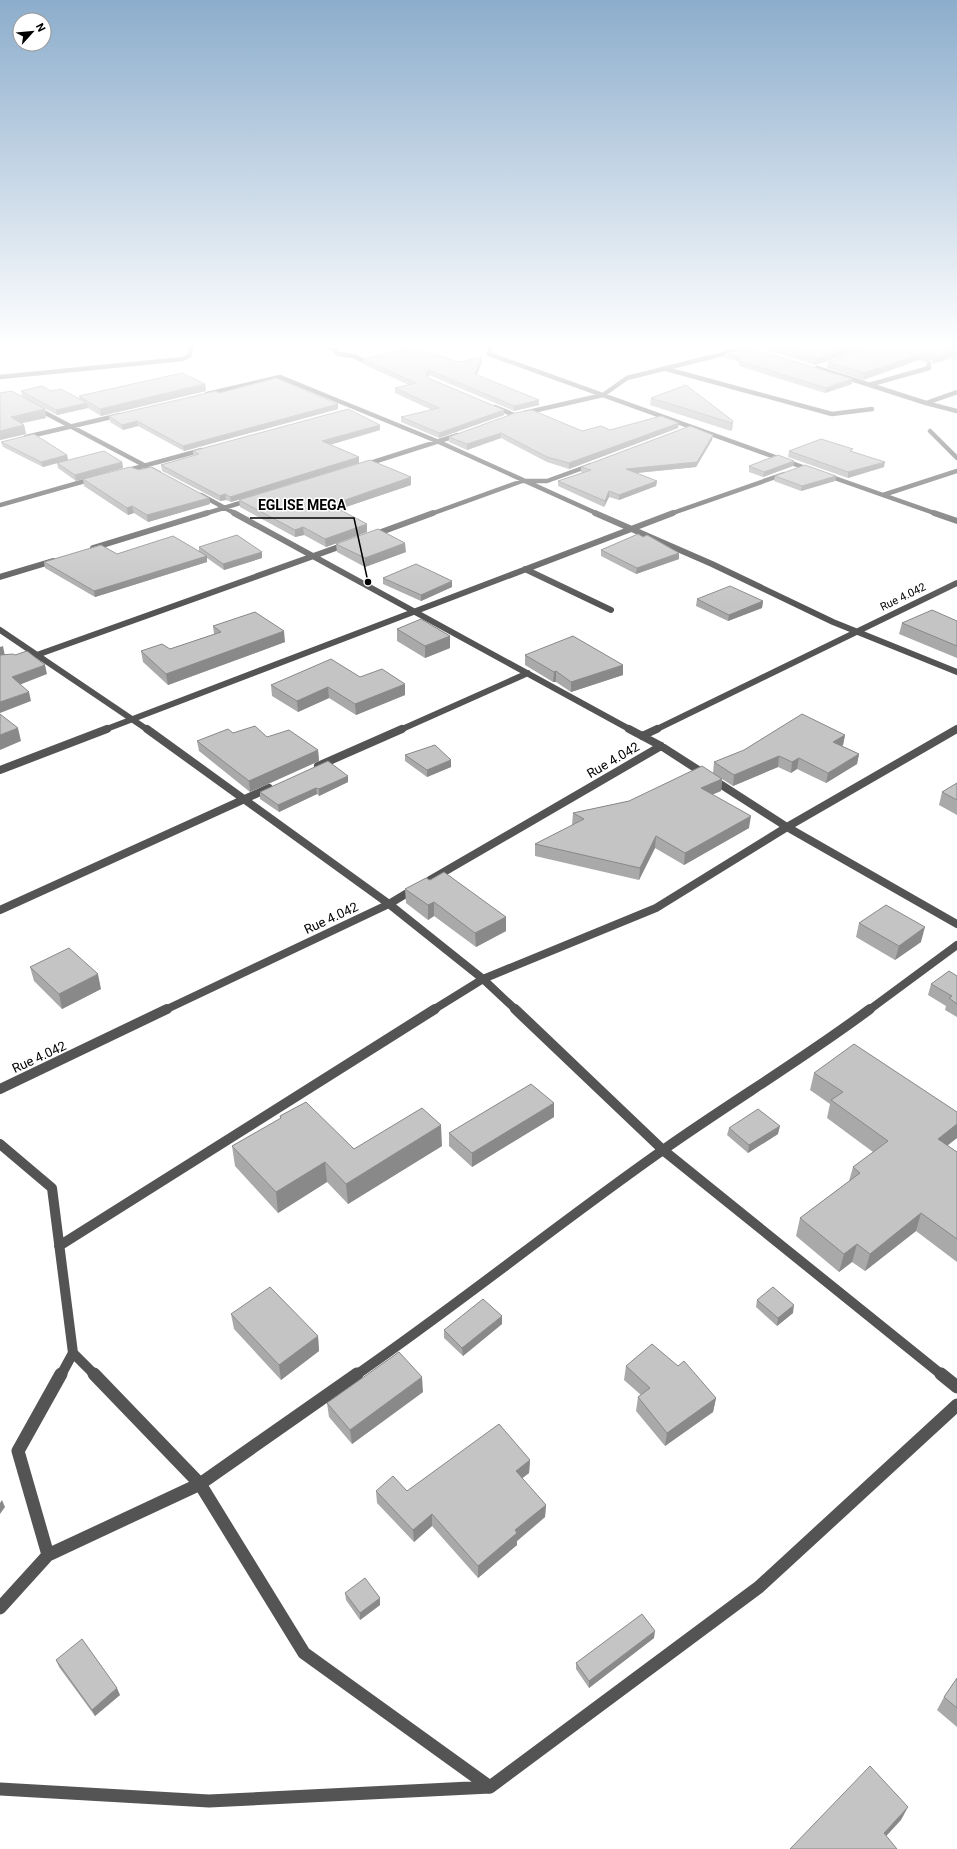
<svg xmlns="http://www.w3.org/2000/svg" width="957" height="1849" font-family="Roboto,sans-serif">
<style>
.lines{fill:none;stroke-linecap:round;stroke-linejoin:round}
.street-far4{stroke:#545454;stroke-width:4.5}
.street-far3{stroke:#545454;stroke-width:6}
.street-far2{stroke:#545454;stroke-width:8}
.street-far1{stroke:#545454;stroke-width:10}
.street{stroke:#545454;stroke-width:13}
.wall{fill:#a9a9a9}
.shaded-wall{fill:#898989}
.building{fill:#c4c4c4;stroke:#898989}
.labels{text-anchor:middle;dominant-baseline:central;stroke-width:3;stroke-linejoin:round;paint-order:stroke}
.far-street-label{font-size:11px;fill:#000;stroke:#fff}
.street-label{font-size:13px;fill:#000;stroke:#fff}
.leader{fill:none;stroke:#000;stroke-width:1.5}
.callout-dot{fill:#000;stroke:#fff;stroke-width:1.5}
.callout-label{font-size:14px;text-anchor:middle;font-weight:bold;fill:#000;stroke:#fff;stroke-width:3;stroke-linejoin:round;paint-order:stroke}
</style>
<rect width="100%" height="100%" fill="#fff"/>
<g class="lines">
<path class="street-far4" d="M330,348L334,349L338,354L354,356L362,360
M490,348L489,354L811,470
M817,368L926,403L957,411
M666,369L832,414L872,409
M0,377L183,359L190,355L191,348
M872,384L929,368V364
M207,394L280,377L439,442L598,514
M926,403L957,392
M495,407L514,415
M36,408L159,473
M524,413L603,395L627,378L747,348
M930,431L957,458
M26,437L120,415
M364,465L458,435
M125,471L202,450
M826,475L937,514
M201,495L236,514
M883,495L957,471
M0,505L92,479
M204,514L250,500
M431,514L522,481H547L591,465
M670,514L784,474"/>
<path class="street-far3" d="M234,513L631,730
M595,513L712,564L833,622L957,672
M934,513L957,521
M373,535L433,513
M93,548L207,513
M525,569L611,610
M0,577L53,561
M0,630L148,730
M34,656L347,544
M104,730L673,513
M400,730L528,673
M655,730L957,583
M956,730L957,729"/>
<path class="street-far2" d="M147,729L389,904L483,979L516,1010
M629,729L661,746L787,827L957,924
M642,736L657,729
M318,766L402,729
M0,770L107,729
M430,880L661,746
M0,910L269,788
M165,1010L389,904L414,889
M433,1010L483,979L656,908L787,827L957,729
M869,1010L957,945"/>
<path class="street-far1" d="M515,1009L663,1150L942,1375
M0,1089L167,1009
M0,1144L52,1188L73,1353L95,1375
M59,1246L435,1009
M61,1375L73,1353
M356,1375C460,1303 559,1223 663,1150C731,1102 803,1059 870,1009"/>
<path class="street" d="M94,1374L200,1484L304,1653L490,1787L759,1587L957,1405
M941,1374L957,1387
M48,1555L18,1451L61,1374
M0,1608L48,1555L200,1484L357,1374
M0,1789L209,1801L490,1787"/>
</g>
<path class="wall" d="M760,348H864L815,365Z
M957,348V360L950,358L933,364L931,361L926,362L919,360L863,380L827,368L828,362Z
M725,353L852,384L825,393L739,366V362L725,358Z
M482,357V362L477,375L539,400V405L514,411L429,375L428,377V378L504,410V415L439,438L401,422V417L432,410L395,393V388L409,385L363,364V359L459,362Z
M205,384L206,391L101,416L88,408L57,415L25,398L45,409L46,418L22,423L24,425L26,434L0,440L22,396L21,391H51L80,399L79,396Z
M219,393L338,409L184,451L138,426L123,430L110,422L109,416Z
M651,398L733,421L732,429L731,431L650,405Z
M515,413L582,431L610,430L679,423L678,428L569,469L547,462L501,438L467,450L449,442V437Z
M380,425V430L330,445L359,457V463L231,502L226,500L220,501L162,471L161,465L193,456V451Z
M712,440L696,467L637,473L657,481L656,486L619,500L609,497L604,507L558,486V481L582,473L581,472V467Z
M1,442L67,455L68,460L122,462L123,468L76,481L58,468L57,463L43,467L3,447Z
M789,451L853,452L884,467L848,478L788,457Z
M794,461L793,466L763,477L749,472V466Z
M775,476H836L835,481L801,491L774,481Z
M83,479L209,498L210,504L148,522L134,513L128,515L84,486Z
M411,485L340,509L367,532L326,547L304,535L295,537L240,507L239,500Z
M336,544L406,552L365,567L337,552Z
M199,547L262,558L224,570L207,558V562L95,597L45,568L44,562L117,554L199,552Z
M601,550L679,553V559L636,574L601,556Z
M383,578L452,587L421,601L383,584Z
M697,599L763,601L762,608L728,621L696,606Z
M957,621V658L899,634L902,623Z
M213,626L285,642L168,685L143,662L141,651L170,649L214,634Z
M397,629L450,636V648L425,658L397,641Z
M525,655L623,675L571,692L556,682H553L525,665Z
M360,677L405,695L356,715L329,698L298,712L272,696L271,685Z
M233,733L318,750L319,761L250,792L199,751L197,741Z
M845,735L843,745L842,746L859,754L857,764L826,783L797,769L791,773L778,767L733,786L722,779L721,791L712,794L749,828L684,865L655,848L639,880L535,856V844L573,825H572L573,813L629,801L713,773L714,762Z
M405,755L451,760V767L427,777L405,761Z
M348,782L319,796L317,794L279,812L260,799V792Z
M957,783V815L939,805L942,792Z
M430,880L506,917V931L476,947L434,916L428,920L406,903L405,889Z
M859,923L921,942L895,960L856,937Z
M30,967L101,989L62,1009L34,981Z
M957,976V1017L945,1010L946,1006L928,995L931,984Z
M814,1073L957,1112V1138L947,1145L957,1152V1262L916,1231L865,1271L852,1262L839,1272L796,1236L800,1218L849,1181L853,1167L873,1152L827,1118L830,1104L810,1090Z
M280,1116L354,1149L442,1146L348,1204L327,1182L278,1213L235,1166L232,1146L280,1119Z
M554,1117L472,1167L449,1146V1133Z
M729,1128L778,1134L748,1153L727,1135Z
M757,1300L793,1313L777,1326L756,1307Z
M231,1314L318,1336L319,1351L281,1380L234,1329Z
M502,1324L463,1356L444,1338V1330Z
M626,1366H678L716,1398L713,1412L665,1446L636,1411L638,1397L641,1395L624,1380Z
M423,1392L352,1444L329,1417L327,1403Z
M530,1460L529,1473L522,1478L546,1505L545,1517L517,1541V1545L478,1578L432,1526L414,1542L377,1503L376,1491H407Z
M345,1593L380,1605L360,1620L346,1600Z
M654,1638L589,1688L576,1669V1663Z
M56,1660L120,1695L95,1716L59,1667Z
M957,1678V1727L937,1710L944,1697Z"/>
<path class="shaded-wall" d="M848,348H864L815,365L816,359Z
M951,352L950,358L933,364L934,358Z
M921,354L919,360L863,380L864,373Z
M932,355L931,361L926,362L927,356Z
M482,357V362L475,379V374Z
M429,370V375L426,379V374Z
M852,379V384L825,393L826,388Z
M205,384L206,391L101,416L100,409Z
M539,400V405L514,411V406Z
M87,403L88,408L57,415L56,410Z
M338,404V409L184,451L183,446Z
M45,409L46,418L13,425L11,417Z
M504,410V415L439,438V433Z
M137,421L138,426L123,430L122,425Z
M733,421L732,429L731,431L732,423Z
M679,423L678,428L569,469V463Z
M24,425L26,434L0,440V431Z
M380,425V430L322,447V441Z
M501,433V438L467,450V444Z
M713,435L712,440L696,467L626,474V469Z
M67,455L68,460L43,467L41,462Z
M359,457V463L231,502L230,497Z
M794,461L793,466L763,477L764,472Z
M122,462L123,468L76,481L75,475Z
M885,462L884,467L848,478V472Z
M836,476L835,481L801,491L802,486Z
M411,477V485L331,512V505Z
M657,481L656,486L619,500V495Z
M609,491V497L604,507L605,501Z
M225,494L226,500L220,501V496Z
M209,498L210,504L148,522L147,515Z
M132,506L134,513L128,515L127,508Z
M367,524V532L326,547L325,539Z
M303,527L304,535L295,537V530Z
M405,543L406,552L365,567V558Z
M262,552V558L224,570L223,564Z
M679,553V559L636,574L637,568Z
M207,556V562L95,597L94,591Z
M452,581V587L421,601V595Z
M763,601L762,608L728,621L729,615Z
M284,631L285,642L168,685L166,674Z
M450,636V648L425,658V646Z
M3,646L5,656L0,657V647Z
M45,665L47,674L14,687L12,677Z
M623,665V675L571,692V682Z
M556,671V682H553L554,672Z
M405,684V695L356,715L355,704Z
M328,687L329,698L298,712L297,701Z
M29,692L31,701L0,713V702Z
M18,728L21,741L0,750V735Z
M845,735L843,745L832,752L833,742Z
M318,750L319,761L250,792L249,781Z
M859,754L857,764L826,783L828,773Z
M779,756L778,767L733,786L734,775Z
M799,758L797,769L791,773L792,762Z
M451,760V767L427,777V770Z
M348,776V782L319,796V789Z
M722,779L721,791L700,800L701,788Z
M316,788L317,794L279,812L278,805Z
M751,816L749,828L684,865L685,853Z
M656,836L655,848L639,880L640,868Z
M434,902V916L428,920V905Z
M506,917V931L476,947L475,933Z
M925,927L921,942L895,960L899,946Z
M98,974L101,989L62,1009L59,994Z
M554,1103V1117L472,1167V1153Z
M957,1124V1138L933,1157L938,1139Z
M441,1125L442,1146L348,1204L346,1184Z
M780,1126L778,1134L748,1153L749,1145Z
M325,1162L327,1182L278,1213L276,1192Z
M921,1213L916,1231L865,1271L870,1254Z
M857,1244L852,1262L839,1272L844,1254Z
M794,1305L793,1313L777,1326L778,1318Z
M502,1316V1324L463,1356L462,1348Z
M318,1336L319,1351L281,1380L279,1365Z
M422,1377L423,1392L352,1444L350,1430Z
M716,1398L713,1412L665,1446L667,1433Z
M530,1460L529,1473L515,1484L516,1471Z
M2,1500L5,1507L0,1514V1503Z
M546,1505L545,1517L517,1541V1545L478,1578V1566L515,1530Z
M432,1514V1526L414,1542L413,1530Z
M380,1598V1605L360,1620V1613Z
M655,1631L654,1638L589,1688V1681Z
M117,1688L120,1695L95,1716L92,1710Z
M908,1807L901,1820L878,1845L884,1833Z"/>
<path class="building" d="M408,348H417L459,362L482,357L475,374L539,400L514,406L429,370L426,374L428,378L504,410L439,433L401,417L439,408L395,388L416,383L363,359Z
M746,348H751L852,379L826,388L739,361L741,358L725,353Z
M780,348H848L816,359Z
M869,348H957V354L951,352L934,358L932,355L927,356L921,354L864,373L828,362Z
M182,373L205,384L100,409L79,396Z
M276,378L338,404L183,446L137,421L122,425L109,416L216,391L219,393Z
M686,385L733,421L732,423L651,398Z
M42,386L51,391L61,389L87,403L56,410L21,391Z
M12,391L45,409L11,417L24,425L0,431V393Z
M348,409L380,425L322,441L359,457L230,497L225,494L220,496L161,465L199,454L193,451Z
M532,410L582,431L601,426L610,430L661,416L679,423L569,463L547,457L501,433L467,444L449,437L515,413Z
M690,426L713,435L697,462L626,469L657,481L619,495L609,491L605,501L558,481L591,470L581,467Z
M34,434L67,455L41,462L1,442Z
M821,439L853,449L850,451L885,462L848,472L789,451Z
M104,451L122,462L75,475L57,463Z
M778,455L794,461L764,472L749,466Z
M370,460L411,477L331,505L367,524L325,539L303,527L295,530L239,500Z
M805,465L836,476L802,486L775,476Z
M130,467L139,470L151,467L209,498L147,515L132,506L127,508L83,479Z
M378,529L405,543L365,558L336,544Z
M638,534L643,537L647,535L679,553L637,568L601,550Z
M237,535L262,552L223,564L199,547Z
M173,536L207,556L94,591L44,562L101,545L117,554Z
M416,564L452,581L421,595L383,578Z
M730,586L763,601L729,615L697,599Z
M932,610L957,621V646L902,623Z
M255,612L284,631L166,674L141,651L162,644L170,649L221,632L213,626Z
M421,619L450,636L425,646L397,629Z
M573,636L623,665L571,682L556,671L554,672L525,655Z
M27,651L45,665L12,677L29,692L0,702V655L13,654L15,655Z
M331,659L360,677L382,669L405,684L355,704L328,687L297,701L271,685Z
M0,714L18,728L0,735Z
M802,714L845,735L833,742L859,754L828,773L799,758L792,762L779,756L734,775L714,762L744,750Z
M255,726L267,737L289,730L318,750L249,781L197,741L228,729L233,733Z
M435,745L451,760L427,770L405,755Z
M328,761L348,776L319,789L316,788L278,805L260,792Z
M702,766L722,779L701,788L751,816L685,853L656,836L640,868L535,844L584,819L573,813L629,801Z
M957,783V800L942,792Z
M444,872L506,917L475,933L434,902L428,905L405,889L426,878L430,880Z
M886,905L925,927L899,946L859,923Z
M69,948L98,974L59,994L30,967Z
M949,971L957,976V1004L949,998L952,996L931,984Z
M854,1044L957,1112V1124L938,1139L957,1152V1239L921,1213L870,1254L857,1244L844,1254L800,1218L860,1173L853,1167L888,1141L831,1100L843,1092L814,1073Z
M531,1084L554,1103L472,1153L449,1133Z
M306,1102L354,1149L422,1108L441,1125L346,1184L325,1162L276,1192L232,1146L281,1118L280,1116Z
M758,1109L780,1126L749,1145L729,1128Z
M270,1287L318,1336L279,1365L231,1314Z
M773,1287L794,1305L778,1318L757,1300Z
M483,1299L502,1316L462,1348L444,1330Z
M652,1344L678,1366L684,1361L716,1398L667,1433L638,1397L650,1388L626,1366Z
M399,1352L422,1377L350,1430L327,1403Z
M499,1424L530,1460L516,1471L546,1505L515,1530L517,1533L478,1566L432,1514L413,1530L376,1491L393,1476L407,1491Z
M365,1578L380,1598L360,1613L345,1593Z
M642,1614L655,1631L589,1681L576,1663Z
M82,1639L117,1688L92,1710L56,1660Z
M957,1678V1708L944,1697Z
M870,1766L908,1807L884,1833L897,1849H790Z"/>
<linearGradient id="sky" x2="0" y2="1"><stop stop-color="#8cadcc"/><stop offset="0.57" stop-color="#fff"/><stop offset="1" stop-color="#fff" stop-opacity="0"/></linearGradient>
<rect width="957" height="606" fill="url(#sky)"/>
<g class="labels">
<g class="far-street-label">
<text transform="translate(903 597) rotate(-26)">Rue 4.042</text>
</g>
<g class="street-label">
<text transform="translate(613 760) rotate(-30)">Rue 4.042</text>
<text transform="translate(331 918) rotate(-25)">Rue 4.042</text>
<text transform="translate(39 1057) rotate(-25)">Rue 4.042</text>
</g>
</g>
<path class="leader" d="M368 582L354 518H250"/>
<circle class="callout-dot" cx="368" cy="582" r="4"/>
<g class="callout-label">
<text x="302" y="510">EGLISE MEGA</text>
</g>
<g transform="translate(32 32) rotate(63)"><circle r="19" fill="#ffffff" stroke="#999999"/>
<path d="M0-3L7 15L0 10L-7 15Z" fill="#000000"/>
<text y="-6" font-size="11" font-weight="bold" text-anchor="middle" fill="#000000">N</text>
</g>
</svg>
